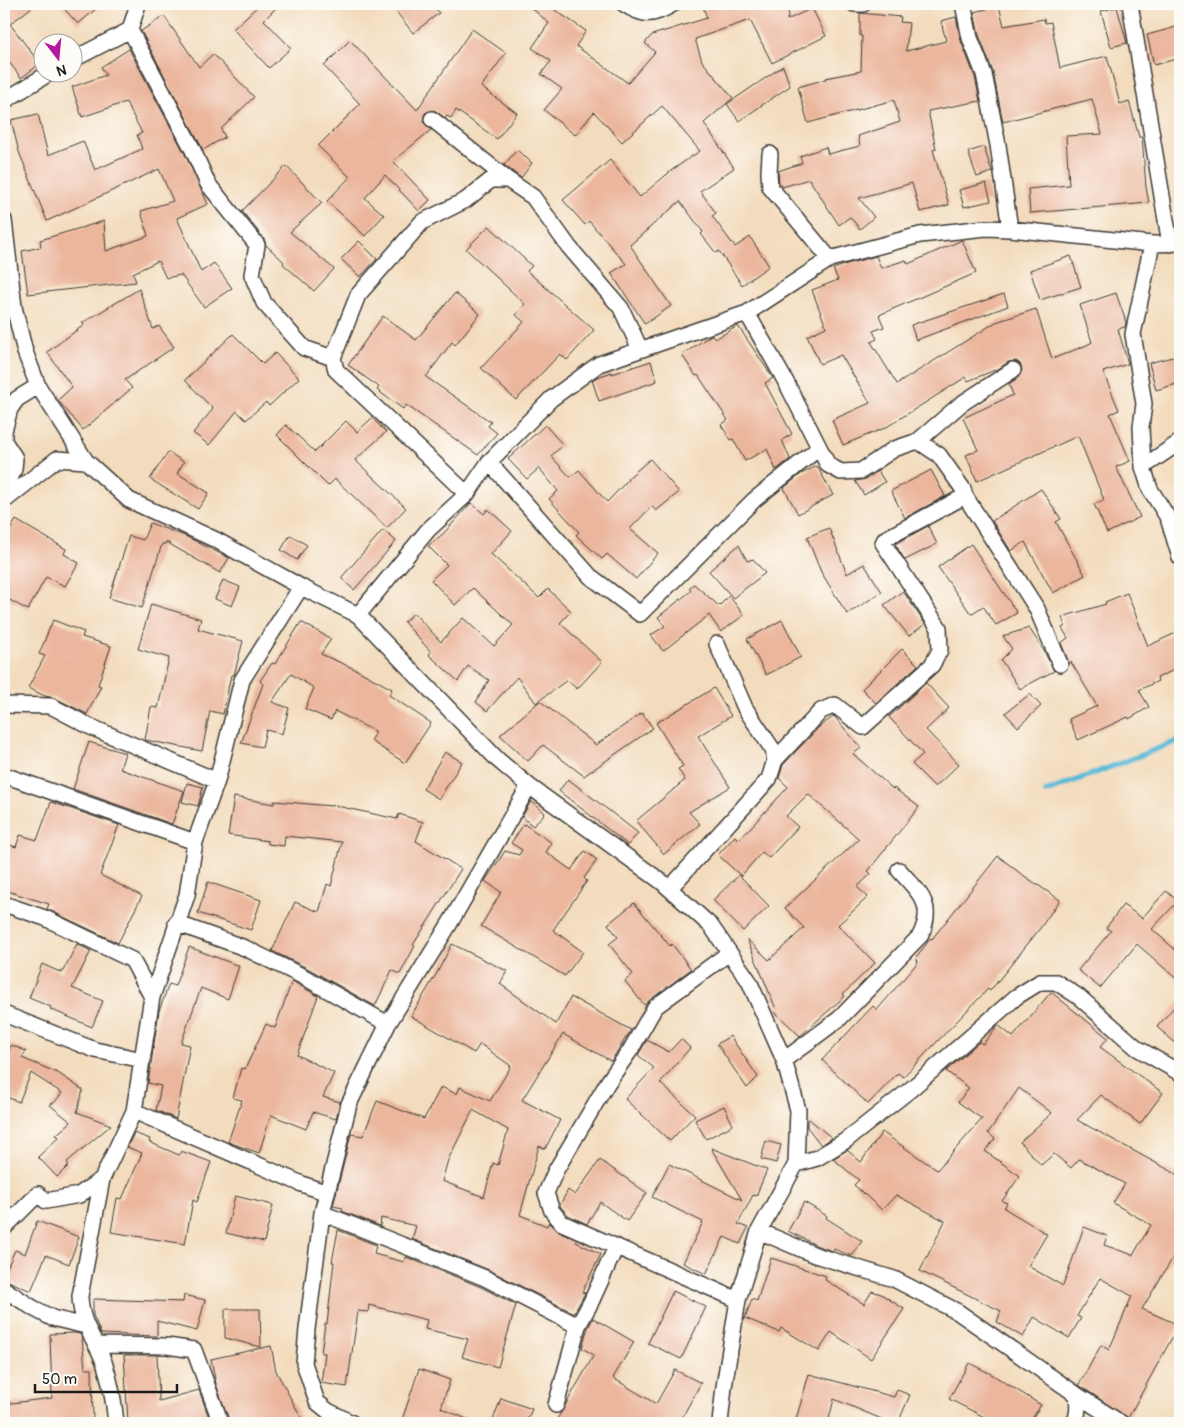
<svg xmlns="http://www.w3.org/2000/svg" width="1184" height="1427" font-family="Pangolin,sans-serif">
<style>
.lines{fill:none;stroke-linecap:round;stroke-linejoin:round}
.stream{stroke:#57b9d6;stroke-width:5.5}
.building{fill:#ebb69c;fill-rule:evenodd}
.minor-casing{stroke:#3c3934;stroke-width:18}
.minor{stroke:#fff;stroke-width:15}
</style>
<rect width="100%" height="100%" fill="#fdfcf7"/>
<filter id="ink" filterUnits="userSpaceOnUse"><feTurbulence type="fractalNoise" baseFrequency=".02" numOctaves="2"/><feDisplacementMap in="SourceGraphic" scale="10" xChannelSelector="R" yChannelSelector="G"/><feConvolveMatrix kernelMatrix="1 2 1 2 8 2 1 2 1" color-interpolation-filters="sRGB"/></filter>
<filter id="wash" filterUnits="userSpaceOnUse"><feTurbulence type="fractalNoise" baseFrequency=".0096" numOctaves="4" result="noise"/><feDisplacementMap in="SourceGraphic" scale="20" xChannelSelector="R" yChannelSelector="G"/><feGaussianBlur stdDeviation="1.12" result="paint"/><feColorMatrix in="noise" values="0 0 0 0 0 0 0 0 0 0 0 0 0 0 0 0 0 1.4 0 .05"/><feComposite in="paint" operator="in"/></filter>
<g filter="url(#wash)">
<rect width="100%" height="100%" fill="#f3dcbd"/>
<g class="lines">
<path class="stream" d="M1046,792L1180,740"/>
</g>
<g id="blocks">
<path class="building" d="M4,4H36L10,24L40,64L21,78L4,55Z
M60,4H102L78,24Z
M260,4H280L264,20L291,48L269,68L233,29Z
M390,4H432L439,13L413,33Z
M527,4H546L586,31L576,46L628,83L655,52L645,43L652,35L707,18L702,4H790L787,20L812,8L826,36L772,63L750,20L695,39L702,61L733,98L704,123L734,168L700,191L716,213L712,216L735,247L750,237L769,266L742,285L719,251L716,253L701,234L703,232L680,201L630,245L671,306L645,324L611,273L626,264L589,221L585,225L563,200L610,160L640,197L672,170L700,151L662,106L622,142L594,112L575,135L544,110L562,89L541,74L551,61L532,48L549,23Z
M999,6L1004,26L1044,19L1045,23L1051,22L1060,68L1107,56L1120,104L1129,101L1139,137H1142L1146,187L1149,203L1030,213L1028,189L1069,185L1066,136L1102,134L1092,99L1003,122L993,72L979,35L974,12Z
M1117,7L1127,43L1111,47L1101,11Z
M860,13L901,17L900,22L909,23L906,51L946,41L941,21L956,17L961,41L975,77L980,101L928,111L936,149L933,150L949,205L920,212L912,183L859,198L874,217L860,229L850,217L839,225L809,179L782,187L779,182L778,173V171L802,163L800,156L826,147L828,154L860,146L858,136L900,122L894,100L808,123L798,87L826,79L825,78L861,71L862,36H860Z
M164,16L199,67L213,54L254,97L221,129L225,137L203,150L141,31Z
M1180,26V58L1154,65L1147,35Z
M472,29L506,53L481,87L517,113L497,139L456,110L451,118L447,116L445,118L434,110L425,113L423,122L431,130L393,161L430,200L419,211L385,175L365,198L384,215L365,236L327,201L350,177L318,146L360,104L324,66L350,40L417,110Z
M129,49L184,152L208,204L177,218L201,272L214,263L232,288L204,307L181,275L166,278L158,261L133,273L136,282L28,294L22,251L41,247L40,240L104,221L106,251L148,236L141,211L173,201L159,169L47,221L19,152L11,120L38,114L48,155L83,141L95,170L142,149L137,135L142,133L126,102L82,117L72,87L106,75L101,67Z
M783,66L790,86L739,121L727,104Z
M984,147L992,172L977,177L968,152Z
M517,150L532,163L521,178L504,165Z
M286,166L322,203L290,232L334,269L314,291L283,264L284,262L266,245L264,239L242,211Z
M986,183L991,201L964,207L959,190Z
M489,226L532,266L527,271L594,330L567,360L560,354L516,400L481,368L524,322L516,315L525,304L466,249Z
M962,240L976,273L879,315L884,327L873,331L877,339L871,342L897,384L996,322L1036,309L1052,359L1087,345L1092,342L1080,305L1116,293L1126,322L1125,327L1118,329L1128,364L1103,372L1119,410L1110,414L1130,461L1116,467L1140,517L1107,533L1094,504L1104,500L1078,436L977,481L966,455L978,450L963,418L1013,395L1009,384L1018,378L1022,370L1021,365L1017,361L1008,362L1000,368L968,381L966,377L885,428L843,445L832,420L870,403L841,355L820,364L807,336L826,327L812,290L838,280L833,269L847,264L876,256L881,268L906,260L908,264Z
M359,241L377,259L360,277L341,259Z
M1071,256L1081,287L1040,300L1030,270Z
M139,289L153,329L159,326L174,347L125,380L132,388L83,430L58,400L72,387L47,352L84,325L82,323Z
M455,293L480,314L455,345L452,342L426,377L491,422L488,426L497,433L478,455L406,405L403,409L377,390L379,387L348,365L383,316L416,340Z
M1004,294L1008,306L916,340L911,325Z
M738,326L773,378L765,383L792,434L782,440L790,459L776,470L767,449L745,461L733,439L731,440L721,425L728,420L698,375L696,376L682,355L711,335H712L715,339Z
M233,334L263,364L275,353L299,378L269,406L266,402L246,420L237,411L209,445L193,433L213,409L185,380Z
M1180,355V383L1156,390L1149,363Z
M651,361L657,381L599,401L592,380L597,377L612,372V374Z
M372,418L386,432L355,460L406,508L387,528L335,479L328,486L277,435L286,425L315,452L346,421L357,432Z
M545,425L563,445L551,456L570,477L579,470L607,502L628,480L627,479L650,459L679,492L656,511L652,506L630,529L658,553L636,579L607,554L602,559L576,535L579,532L549,499L558,491L539,468L527,479L508,459Z
M168,452L184,462L177,473L209,493L198,509L150,479Z
M817,466L833,495L798,514L784,488L801,474Z
M931,470L945,496L905,518L891,491Z
M878,471L885,482L864,495L855,481L866,479Z
M1041,489L1061,519L1056,522L1085,575L1053,593L1025,542L1011,551L992,521Z
M471,503L484,514L488,509L512,531L491,554L539,598L548,589L571,611L560,623L602,662L577,689L567,680L536,703L517,677L487,711L476,702L489,680L468,666L458,681L429,655L431,652L404,622L414,613L441,642L463,618L494,646L513,625L473,588L455,605L431,580L447,565L428,546L444,533Z
M16,520L66,549L64,554L79,563L65,586L46,577L28,610L4,597V540Z
M150,523L185,536L229,558L220,573L166,542L165,544H162L142,608L109,598L129,536L143,540Z
M928,526L937,544L905,560L895,544Z
M829,528L847,574L864,564L882,592L847,614L821,572L807,537Z
M383,530L396,541L354,590L341,578Z
M290,535L307,545L297,560L281,550Z
M971,544L1017,613L996,625L983,606L971,614L938,567Z
M739,545L747,561L753,559L765,573L733,598L709,571Z
M223,580L240,587L232,606L215,599Z
M694,584L719,606L729,596L744,615L721,632L709,615L663,651L651,635L665,626L658,617L691,591L689,588Z
M903,591L925,624L909,636L884,605Z
M1127,593L1148,646L1180,631V667L1157,678L1158,681L1139,690L1149,707L1129,719L1128,717L1078,740L1069,719L1097,706L1071,662L1069,663L1061,643L1068,638L1062,628L1065,626L1062,617L1106,604L1105,602Z
M151,604L201,619L198,629L243,641L234,675H231L223,714L210,711L202,751L145,740L151,707L158,708L169,658L138,649Z
M53,620L84,632L82,637L111,646L98,685L101,686L87,714L55,698L45,696L28,688L45,656L39,654Z
M782,620L801,657L766,675L747,639Z
M301,622L331,639L321,654L357,670L392,689L389,695L431,723L405,763L371,741L376,732L335,711L331,720L305,709L314,688L291,674L272,702L289,708L282,734L266,730L262,747L241,743L263,684L260,681L272,663L275,664Z
M1029,628L1044,651L1054,671L1020,689L1001,660L1012,649L1003,636Z
M902,649L918,665L876,703L862,689Z
M926,683L949,708L926,730L959,764L935,787L912,764L923,754L889,717Z
M714,688L731,716L698,736L730,787L689,812L700,824L664,854L636,821L685,780L678,769L683,766L656,723Z
M1030,694L1041,706L1018,727L1005,713Z
M540,701L596,745L642,713L653,728L584,776L543,745L528,761L500,735Z
M834,716L861,748L853,754L893,789L894,788L919,807L868,871L871,874L857,887L868,897L838,925L875,963L843,994L845,996L800,1036L774,1011L776,1009L747,939L769,960L804,928L785,908L859,839L808,794L786,816L798,827L769,858L762,852L741,876L718,855L735,836L739,840L788,787L779,778L783,765L818,728Z
M89,742L125,753L120,769L184,791L172,824L73,789Z
M445,752L462,762L439,799L423,789Z
M568,779L638,833L628,845L559,791Z
M187,783L203,787L198,806L182,802Z
M234,797L274,804V801L332,806V805L397,819L399,814L423,822L416,841L461,869L413,945L415,946L400,974L392,970L375,1006L309,969L272,951L295,902L319,912L327,884L331,886L342,842L285,836L284,846L268,844V841L228,835Z
M531,801L545,813L533,826L522,817Z
M51,802L119,825L100,875L142,896L118,943L47,909L49,904L4,890V843L16,847L20,835L37,840Z
M524,824L552,843L546,852L571,870L585,851L597,860L584,878L587,881L553,930L583,952L565,976L481,926L501,892L485,881L505,851L519,855L522,850L511,843Z
M998,856L1020,873L1060,900L1038,931L990,991L988,989L903,1077L898,1073L868,1104L822,1060L873,1006L877,1010L918,962L916,957L931,938L932,939Z
M739,875L769,906L743,931L713,900Z
M208,882L261,900L251,930L198,913Z
M1166,891L1178,901L1152,929L1180,954V982L1137,944L1100,988L1078,970L1111,931L1106,928L1123,905L1142,918Z
M634,903L670,946L672,944L691,969L644,1005L625,981L633,974L609,944L618,937L608,924Z
M77,944L91,951L72,988L103,1001L92,1027L50,1009L51,1007L29,998L42,964L62,973Z
M452,944L507,971L500,984L556,1024L571,997L631,1030L611,1061L563,1034L522,1100L560,1120L545,1149L539,1146L520,1215L547,1226L549,1222L558,1231L577,1240L576,1242L601,1254L582,1292L585,1293L574,1313L489,1270L412,1239L416,1226L381,1218L380,1226L342,1211L343,1208L333,1206L351,1134L363,1136L377,1101L424,1119L441,1087L457,1094L460,1087L490,1101L511,1066L480,1044L474,1053L411,1016L437,973ZM473,1110L508,1130L498,1165L493,1163L484,1197L442,1181L448,1160Z
M189,947L239,966L228,999L201,988L181,1043L190,1045L176,1119L156,1110L161,1086L148,1083L159,1011L169,984L175,986Z
M292,981L318,996L297,1055L334,1073L323,1097L340,1102L336,1119L313,1112L306,1129L271,1115L259,1153L228,1142L242,1100L233,1098L241,1068L245,1069L266,1024L275,1028Z
M1051,992L1108,1038L1100,1047L1163,1093L1140,1124L1101,1095L1077,1120L1180,1176V1260L1174,1256L1142,1309L1179,1325L1128,1418L1079,1385L1101,1345L1109,1350L1132,1296L1100,1278L1077,1316L1081,1318L1069,1338L1034,1317L1023,1337L997,1322L1001,1311L920,1271L945,1221L896,1195L882,1210L854,1185L859,1180L833,1159L847,1150L861,1162L882,1132L937,1170L982,1119L958,1102L969,1088L946,1071L979,1042L983,1044L998,1025L1013,1037ZM1019,1088L1052,1113L1020,1142L1041,1165L1054,1154L1071,1168L1079,1159L1125,1184L1113,1203L1151,1225L1133,1255L1104,1245L1107,1236L1084,1227L1063,1286L1028,1266L1047,1234L1004,1208L1007,1203L1002,1201L1020,1176L985,1151L995,1139L988,1133Z
M1180,1000V1047L1157,1027Z
M730,1036L758,1077L747,1088L717,1044Z
M681,1039L690,1048L660,1083L695,1115L670,1141L625,1099L654,1068L638,1055L647,1040L669,1052Z
M11,1045L26,1051L22,1058L58,1073L83,1090L77,1112L111,1125L67,1162L69,1165L57,1177L38,1157L59,1137L56,1135L71,1122L50,1105L52,1103H54L62,1093L31,1073L19,1102L4,1096V1051L8,1053Z
M724,1106L733,1125L706,1139L695,1120Z
M809,1119L832,1138L821,1145L807,1127V1120Z
M134,1133L150,1139L149,1142L179,1155L181,1151L211,1162L197,1202L193,1200L185,1244L111,1232L117,1198L122,1199L142,1153L127,1147Z
M766,1141L781,1145L776,1163L761,1159Z
M711,1148L767,1170L756,1196L753,1195L738,1224L748,1228L740,1244L724,1237L706,1274L683,1263L703,1222L652,1197L669,1164L742,1200Z
M600,1160L647,1193L627,1221L600,1202L587,1224L568,1215L560,1206V1205L568,1190L575,1195Z
M235,1196L273,1205L264,1242L226,1233Z
M804,1202L827,1216L826,1218L862,1241L852,1256L834,1249L833,1251L818,1246L788,1231Z
M37,1221L79,1237L69,1264L46,1255L31,1291L4,1279V1275L15,1250L25,1254Z
M338,1230L376,1245L374,1254L404,1262L406,1257L481,1287L516,1305L498,1367L462,1357L468,1339L425,1329L427,1320L369,1305L368,1312L358,1311L347,1387L321,1383L325,1353H321L325,1324H327L334,1262H332Z
M771,1258L826,1276L825,1280L864,1304L872,1291L881,1294L904,1309L871,1359L831,1332L819,1351L781,1328L779,1332L745,1318L752,1299L757,1301Z
M673,1291L706,1307L681,1359L648,1343Z
M184,1295L205,1300L197,1331L157,1321V1336H155L101,1334L93,1315V1299L183,1302Z
M225,1309H260L261,1347L225,1338Z
M593,1318L634,1342L613,1378L656,1404L675,1370L701,1383L679,1423H555L594,1355L582,1348L587,1330Z
M74,1333L80,1334L82,1338L85,1369H92L93,1423H4V1404L52,1398L50,1334Z
M271,1346L276,1371L304,1423H230L216,1384L211,1359Z
M124,1355H157L159,1401L199,1390L211,1423H128Z
M969,1363L993,1375L1041,1405L1029,1423H996L949,1399Z
M419,1369L450,1380L441,1408L476,1423H401Z
M809,1374L894,1397L897,1390L910,1395L898,1423H891L834,1399L828,1423H795Z
M501,1398L532,1409L526,1423H492Z"/>
</g>
</g>
<g filter="url(#ink)">
<use href="#blocks" fill-opacity="0" stroke="#3c3934" stroke-width="1"/>
<g class="lines">
<defs>
<path id="minor" d="M138,4L130,30L192,148L208,184L257,245L252,275L264,303L304,348L333,358L336,370L467,494
M624,4C644,17 653,16 673,4
M854,4H863
M963,4L970,38L984,74L998,145L1010,229
M1130,4L1170,244
M72,60L130,30
M4,101L51,72
M432,119L508,180L533,197L569,247L621,308L640,349
M770,154L769,173L770,187L830,259
M4,220L14,307L25,352L38,386L86,461L129,500L216,540L301,587L358,615L498,760L529,786L662,882L711,926L749,981L784,1060L798,1110L796,1164L759,1231L738,1300L724,1387L720,1423
M1152,244L1133,334L1144,404L1141,427L1143,467L1150,489L1168,518L1180,557
M747,313L787,384L828,465L841,472L861,471L894,449L918,441L961,404L1013,370
M333,358L358,295L422,222L466,200L491,180H508
M918,441L939,455L963,489L965,496L1037,609L1060,664
M489,462L590,576L640,614L754,500L819,448
M1143,467L1180,442
M4,494L14,469L15,458L4,441V431L10,409L17,399L38,386
M4,501L57,459L86,461
M358,615L428,530L467,494L489,462L551,399L599,364L747,313L830,259L920,235L986,228L1010,229L1152,244L1180,243
M717,644L745,708L773,750L775,760
M4,705L51,706L91,727L217,781
M4,775L195,842
M670,888L769,779L775,760L821,711L835,705L863,727L932,665L940,650L939,628L883,543L885,539L965,496
M4,904L45,918L132,960L152,997
M176,923L245,948L304,977L388,1024
M729,953L655,1007L631,1049L608,1082L556,1170L546,1193L552,1211L562,1223L738,1300
M4,1014L95,1050L143,1060
M784,1060L839,1019L920,936C936,904 919,893 899,870
M134,1111L302,1184L327,1193
M796,1164L817,1158L845,1141L911,1089L1016,997L1040,982H1056L1079,997L1137,1048L1180,1073
M322,1213L485,1278L578,1326
M4,1228L38,1194L46,1201L79,1195L102,1179
M759,1231L815,1255L894,1279L958,1312L1077,1395L1121,1423
M4,1289L33,1308L52,1318L86,1326
M96,1345L167,1346L194,1350L221,1423
M556,1405L578,1326L591,1302L616,1247
M116,1423C114,1402 111,1382 104,1362C94,1336 81,1326 80,1296L102,1179L134,1111L152,997L187,895L195,842L217,781L242,680L301,587
M352,1423L328,1411L317,1402L304,1363L307,1329L322,1213L349,1104L388,1024L450,923L529,786
M1074,1423C1079,1414 1078,1405 1077,1395"/>
</defs>
<use href="#minor" class="minor-casing"/>
<use href="#minor" class="minor"/>
</g>
</g>
<rect width="1184" height="1427" fill="none" stroke="#fdfcf7" stroke-width="20"/>
<g transform="translate(58 58) rotate(164)"><circle r="24" fill="#fdfcf7" stroke="#a3a29f"/>
<path d="M0-4L9 19L0 12L-9 19Z" fill="#b5179e"/>
<text y="-8" font-size="14" font-weight="bold" text-anchor="middle" fill="#1c1c1c">N</text>
</g>
<path d="M35 1384v8h142v-8" fill="none" stroke="#1c1c1c" stroke-width="2.5"/>
<text x="42" y="1384" font-size="15" fill="#1c1c1c" stroke="#fdfcf7" stroke-width="4" paint-order="stroke">50 m</text>
</svg>
